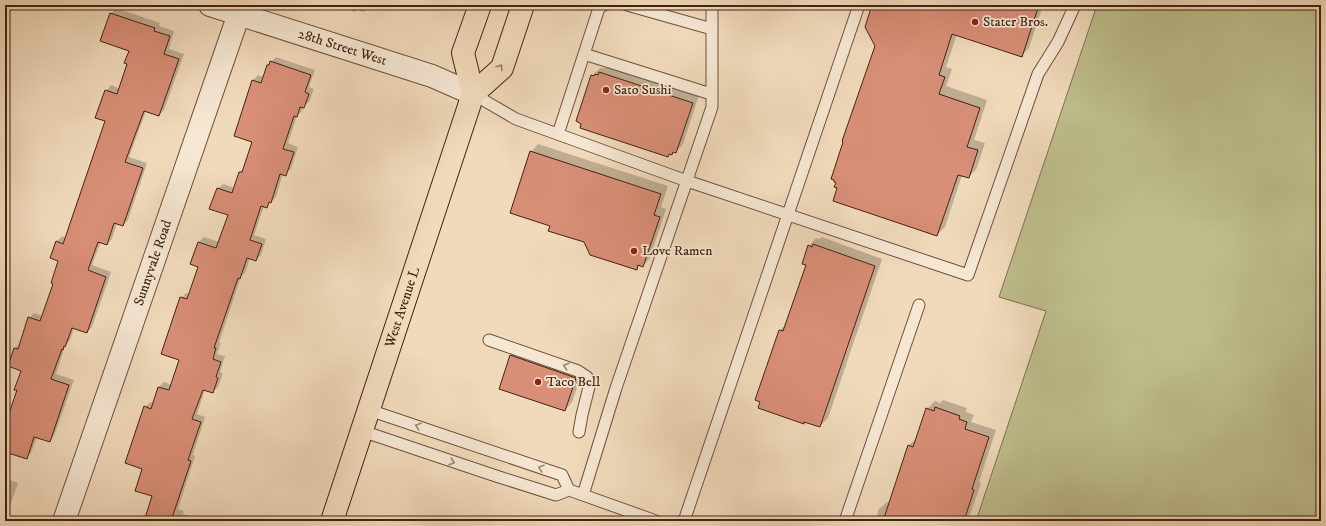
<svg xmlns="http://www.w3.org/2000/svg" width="1326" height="526" font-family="'IM FELL DW Pica',serif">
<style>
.green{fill:#bebe8d;stroke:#80704f}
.shadow{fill:#0003}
.building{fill:#d88e77;stroke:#432311}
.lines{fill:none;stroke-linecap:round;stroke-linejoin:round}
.lane-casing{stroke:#6e513c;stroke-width:13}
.street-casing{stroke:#6e513c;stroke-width:24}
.primary-casing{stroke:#432311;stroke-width:24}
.lane{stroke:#f6e7d3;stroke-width:11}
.street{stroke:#f6e7d3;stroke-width:22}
.primary{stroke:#f1dabb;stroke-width:22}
.oneway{stroke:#9a7e66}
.oneway2{stroke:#9c8572}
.poi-dot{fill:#8f2418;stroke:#f6e7d3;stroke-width:1.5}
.labels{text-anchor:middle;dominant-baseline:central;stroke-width:3.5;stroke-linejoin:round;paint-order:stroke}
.poi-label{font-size:14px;fill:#432311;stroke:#f6e7d3;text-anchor:start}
.street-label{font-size:14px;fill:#432311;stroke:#f6e7d3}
</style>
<rect width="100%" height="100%" fill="#f1dabb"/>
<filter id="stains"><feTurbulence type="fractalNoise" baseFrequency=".005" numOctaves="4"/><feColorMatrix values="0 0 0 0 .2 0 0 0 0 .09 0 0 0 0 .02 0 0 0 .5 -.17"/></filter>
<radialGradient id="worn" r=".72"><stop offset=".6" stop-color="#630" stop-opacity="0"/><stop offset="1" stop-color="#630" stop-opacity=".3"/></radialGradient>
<path class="green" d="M1097,5H1321V521H976L1046,311L999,297Z"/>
<path class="shadow" d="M337,5H370L364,12L357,10L355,12Z
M874,5H1043L1029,48L1021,56L957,34L946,67L952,69L946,86L987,100L974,140L985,143L976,170L968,177L962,175L945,227L937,235L876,46Z
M116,8L160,23L159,26L174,31L169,49L184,54L164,110L159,115L146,111L129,157L147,163L128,220L123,225L117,223L112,239L107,244L101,242L92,265L111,272L92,327L87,332L74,328L70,340L65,346L56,374L74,380L54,436L49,441L37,437L31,453L26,458L5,451V428L18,390L22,370L9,365L15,348L20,343L29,318L34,313L43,316L60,261L57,241L62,236L66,238L107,121L106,91L111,85L120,89L128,64L130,50L111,14Z
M276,57L315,70L309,87L314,89L309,102L303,107L302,111L297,116L288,143L298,147L291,169L286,174L283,173L276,197L267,206H264L254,235L266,239L261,255L256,260L250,258L245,273L241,276L219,343H221L217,354L225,356L220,372L223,373L218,387L213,392L205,389L197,414L205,417L193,455L195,456L178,509L184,511L183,514L203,521H144L153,496L143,468L145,407L150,402L154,403L159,387L164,382L172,385L180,359L181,298L186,293L190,294L199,266L192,264L199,242L204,237L219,242L229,215L217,189L223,184L235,188L239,173L244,168L253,141L235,135L253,80L258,75L264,77L268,65Z
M607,65L699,95L683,144L676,152L674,151L672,154L592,76L600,68H605Z
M538,144L668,186L661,207L666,209L650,258L643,266L640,265L636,269L551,225L531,152Z
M822,237L882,259L828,418L820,426L780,330L787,323L807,265L809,246L816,238L820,239Z
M519,348L583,371L572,402L565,410L500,388L511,355Z
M943,400L967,408L966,412L974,415L971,422L996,430L979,482L981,483L968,521H875L879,509L887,502L890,503L909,445L917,438L927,409L935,401L940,403Z
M5,454L7,455L5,462Z
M5,478L18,483L5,520Z
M132,518L141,521H129Z"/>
<path class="building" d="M872,5H1039L1022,57L952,34L939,75L945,77L939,94L980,108L967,147L978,150L969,178L958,175L937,236L833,201L837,188L834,187L836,183L834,182V180L831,179L843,142L842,141L875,46L865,27Z
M110,13L155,28L154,31L170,36L164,54L179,59L159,116L144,111L125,162L143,168L123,226L114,223L107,245L98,242L88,270L106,277L87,333L72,328L65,347L64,346L63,350L62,349L51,379L69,385L50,442L34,437L27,459L5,452V425L17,390H14L21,371L8,366L14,348L18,349L28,317L40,321L53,284L51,283L58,261L50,258L56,241L63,244L105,121L95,118L105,90L117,94L127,64L124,63L129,51L100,41Z
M270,61L311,75L305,92L309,94L304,108L300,107L297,117L294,116L283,149L294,152L286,176L280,174L271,203L269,202L267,208L261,206L250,240L262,244L256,261L247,258L240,279L238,278L214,348H216L213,359L221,362L216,377L218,378L213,393L203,390L192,419L201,422L188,460L191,461L171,521H145L146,518H145L152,496L135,491L142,469L125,463L144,406L151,409L158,387L169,390L179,360L161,354L180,297L187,299L198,267L190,264L198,242L216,248L228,215L209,209L217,188L232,193L239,172H242L252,142L234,136L252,80L261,83L267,65H269Z
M599,72L693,103L676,153L673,152L672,155L669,154L668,157L580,128L581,124L576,121L591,75L594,76L595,74L598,75Z
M530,151L661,194L654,215L660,217L643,267L638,265L637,270L590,255L584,242L548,231L550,226L510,213Z
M813,244L875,266L820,427L804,422V424L758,408L760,402L755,400L779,330L783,331L806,265L802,264L808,245L812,247Z
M510,355L576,378L565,411L499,389Z
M935,407L960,416L959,419L967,422L965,429L989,437L972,489L974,490L964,521H883L908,445L913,447L926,408L934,411Z"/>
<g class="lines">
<defs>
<path id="lane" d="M627,5L712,29
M584,54L711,94
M473,94L516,119L687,181L968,275L1038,74L1058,42L1075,5
M558,134L599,8L604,5
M489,340L578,371L587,377L589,387L582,415L579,432
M369,410L562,475L569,490
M362,431L499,477L556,495L569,490L656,521
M583,495L616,388L712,107V5
M684,521L859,5
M845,521L919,305"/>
<g id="street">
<path id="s1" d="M210,5L432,76L473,94"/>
<path id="s2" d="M64,521L242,5"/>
</g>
<g id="primary">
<path d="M473,94L463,53L480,5"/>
<path id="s3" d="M332,521L473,94L502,68L523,5"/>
</g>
</defs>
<use href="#lane" class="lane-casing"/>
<use href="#street" class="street-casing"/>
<use href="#primary" class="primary-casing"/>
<use href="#lane" class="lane"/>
<use href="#street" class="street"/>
<use href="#primary" class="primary"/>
</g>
<defs><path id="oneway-chevron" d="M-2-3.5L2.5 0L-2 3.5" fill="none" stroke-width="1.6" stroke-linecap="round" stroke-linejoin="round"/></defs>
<use class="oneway" href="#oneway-chevron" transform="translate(500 67) rotate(-58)"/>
<g class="oneway2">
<use href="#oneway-chevron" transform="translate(566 366) rotate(-161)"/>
<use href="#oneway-chevron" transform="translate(418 426) rotate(-161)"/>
<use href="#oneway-chevron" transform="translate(452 462) rotate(19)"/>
<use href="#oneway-chevron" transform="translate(541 468) rotate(-161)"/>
</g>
<g class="poi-dot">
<circle cx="975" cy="22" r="4"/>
<circle cx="606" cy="90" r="4"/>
<circle cx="634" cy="251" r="4"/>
<circle cx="538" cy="382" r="4"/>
</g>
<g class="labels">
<g class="poi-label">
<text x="983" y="22">Stater Bros.</text>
<text x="614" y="90">Sato Sushi</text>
<text x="642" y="251">Love Ramen</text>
<text x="546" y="382">Taco Bell</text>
</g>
<g class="street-label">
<text stroke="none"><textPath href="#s1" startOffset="139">28th Street West</textPath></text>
<text stroke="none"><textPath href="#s2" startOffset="273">Sunnyvale Road</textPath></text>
<text stroke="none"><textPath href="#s3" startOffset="225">West Avenue L</textPath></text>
</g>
</g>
<rect width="1326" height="526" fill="none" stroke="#f1dabb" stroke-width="20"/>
<rect x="6" y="6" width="1314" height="514" fill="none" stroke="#432311" stroke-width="2"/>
<rect x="10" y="10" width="1306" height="506" fill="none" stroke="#432311"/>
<rect width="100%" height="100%" filter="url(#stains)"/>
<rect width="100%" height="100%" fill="url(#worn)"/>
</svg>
